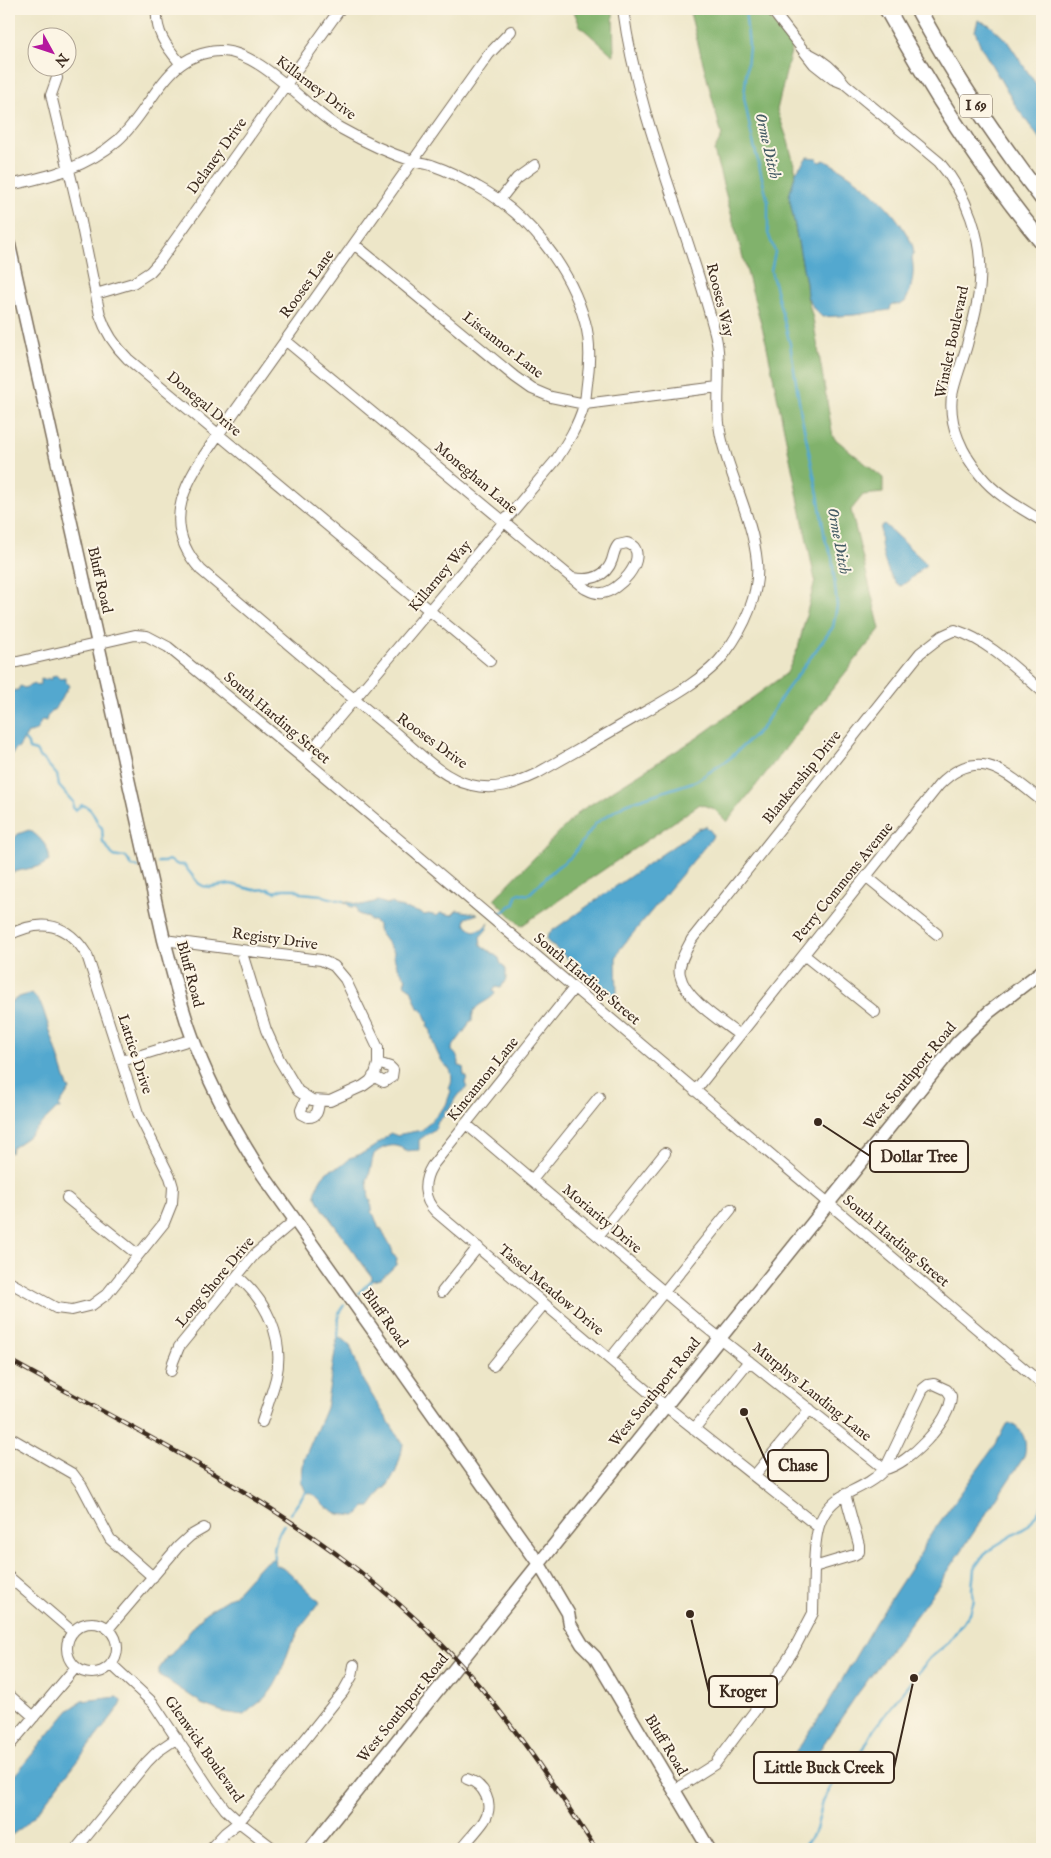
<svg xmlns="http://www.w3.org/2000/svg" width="1051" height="1858" font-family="'IM FELL English',serif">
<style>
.forest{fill:#81b26c;stroke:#5e6e45}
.water{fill:#53a8cf;stroke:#476976}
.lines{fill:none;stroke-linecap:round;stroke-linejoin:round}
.stream{stroke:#53a8cf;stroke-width:2.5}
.minor-casing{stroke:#796c5a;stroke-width:12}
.major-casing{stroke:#796c5a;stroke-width:15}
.highway-casing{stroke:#796c5a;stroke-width:18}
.minor{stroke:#fff;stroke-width:10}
.major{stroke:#fff;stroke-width:12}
.highway{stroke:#fff;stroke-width:15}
.rail-casing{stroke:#3b2a1e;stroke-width:4.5}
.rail{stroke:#fcf5e5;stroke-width:2.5;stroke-dasharray:8;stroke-linecap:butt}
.labels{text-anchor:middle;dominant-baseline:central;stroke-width:4;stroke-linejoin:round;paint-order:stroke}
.shield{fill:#fcf5e5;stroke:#75675a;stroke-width:1}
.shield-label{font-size:14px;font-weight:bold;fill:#3b2a1e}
.street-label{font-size:15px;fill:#3b2a1e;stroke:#fcf5e5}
.water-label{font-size:16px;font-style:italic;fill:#455c65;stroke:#fcf5e5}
.leader{fill:none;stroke:#3b2a1e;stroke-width:2}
.callout-dot{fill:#3b2a1e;stroke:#fcf5e5;stroke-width:2}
.callout{fill:#fcf5e5;stroke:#3b2a1e;stroke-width:2}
.callout-label{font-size:16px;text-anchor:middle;font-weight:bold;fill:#3b2a1e}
</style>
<rect width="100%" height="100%" fill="#fcf5e5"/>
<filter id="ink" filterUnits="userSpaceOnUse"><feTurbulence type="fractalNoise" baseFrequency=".02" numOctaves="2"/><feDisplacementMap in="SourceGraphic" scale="10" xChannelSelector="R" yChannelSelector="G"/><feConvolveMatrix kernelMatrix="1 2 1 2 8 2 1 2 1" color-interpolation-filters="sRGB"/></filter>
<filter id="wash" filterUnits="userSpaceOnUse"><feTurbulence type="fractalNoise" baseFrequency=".0096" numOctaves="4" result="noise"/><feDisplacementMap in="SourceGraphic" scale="20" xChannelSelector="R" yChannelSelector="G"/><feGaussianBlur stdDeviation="1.12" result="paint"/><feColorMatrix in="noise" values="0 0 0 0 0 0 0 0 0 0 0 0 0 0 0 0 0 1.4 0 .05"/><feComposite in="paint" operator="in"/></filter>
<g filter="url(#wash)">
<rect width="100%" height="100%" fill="#ede6c8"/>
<path class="forest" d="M573,9H613L614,56L580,26Z
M689,9H763L792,47L777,110L788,141L796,172L789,196L806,283L807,296L813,319L833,437L883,478V493L863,495L851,510L880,629L727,822L714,809L700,804L521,926L494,899L580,811L697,738L787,673L798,648L815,580L766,342L714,151L722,136Z"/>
<path class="water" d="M978,20L990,25L1007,41L1042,93V142L1017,108L981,47L975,31Z
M807,157L817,158L818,161L821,162L824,160C856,177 888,201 906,233C911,241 916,249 912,258C915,273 912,289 905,302L899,305L893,304L891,306L890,310L854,315L822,317L814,309L807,296L806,283L789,196L796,172Z
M884,524L927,564L908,581L901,586C886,580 878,541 881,526Z
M56,675L60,679L66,678V682L69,686L54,710H52L50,714L47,717L46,721L42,720C38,726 38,733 28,733L18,749L16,748L12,755L9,756V691L18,690L20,686L24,688L34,684L37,686L41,684V679L45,680L48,678L50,680L53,676Z
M706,826L713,834L712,838L620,949L616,958L617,995L616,998L548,942L547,938L549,933L698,829Z
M29,830C39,836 51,848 49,861L41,866L9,873V845L18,834Z
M343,901L362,905L378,901L387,904L392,903C402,910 414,909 424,915L429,914L437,916L440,913L452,915L457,910L478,914L466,918L465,924L474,931L482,929L489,922L487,929L480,937L481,945L499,958L501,964L504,966L506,970V979L501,988L495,987L493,990L495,994C485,1005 472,1003 472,1021L469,1022L468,1026L452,1048V1051C458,1056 459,1058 459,1066L463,1067L464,1075L467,1077L465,1083L467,1088L456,1097L449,1110L444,1112L445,1115L437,1123L436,1128L419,1140V1150L405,1151C396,1141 382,1147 374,1154C371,1162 371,1173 367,1180L369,1198L372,1200L370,1201L372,1206L371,1212L374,1215L379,1229L381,1228C384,1236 393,1246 393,1255L397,1258L396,1265L381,1279L371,1281L372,1277L323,1209L315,1194C324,1160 340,1174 349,1158C363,1155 380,1144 390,1133L398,1136L401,1134L422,1130L446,1105L451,1091L449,1088C453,1083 452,1074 450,1070C448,1067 446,1066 444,1064C438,1056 431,1041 431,1031L427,1026L428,1023L423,1011L418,1008L411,989L404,984L406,978C400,971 393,962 394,952L378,930V925L374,921H370L368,917L358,914L356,907H351Z
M32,993L40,1002L43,1009L68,1087L70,1089L59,1106L60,1109H57L28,1137L12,1148L11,1153L9,1152V1003L19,997Z
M338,1337L342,1338L350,1345L363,1381L403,1444L401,1455L396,1471L386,1488H384L370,1507H365L359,1514L355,1516L338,1514L324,1505L314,1495L306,1492L301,1481L304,1459L326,1408L337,1340Z
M1009,1423C1024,1429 1028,1442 1024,1457L938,1586L856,1696L799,1780L791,1778L787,1774V1767L796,1752L825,1709L875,1623L922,1551L924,1544L996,1444L1005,1426Z
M274,1558L275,1564L289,1572L320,1602L301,1626L294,1641L292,1642C285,1659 281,1678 270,1692C262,1702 252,1707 244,1715L223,1712L201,1704L200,1702L159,1675V1669L166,1659V1657H169L205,1613L234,1595L261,1565Z
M117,1697L121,1701V1705L35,1815L24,1826L9,1837V1782L69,1710L82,1701Z"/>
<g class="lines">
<path class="stream" d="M25,740L28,744L29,749L36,751L40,758L43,759L57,775L59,786L73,802V808L75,810L82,805C95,808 94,821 102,828L103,843C109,846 108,852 114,856C117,858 122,856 126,857L132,866L138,867
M158,862H164L169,860L178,865H184L198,883L203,886L210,887L231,884L254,890L268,889L275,892L283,889H295L301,893L322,895L326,897L343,901
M493,911L501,913
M496,916L507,909L510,906L515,904L516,895L520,893L528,895L556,868L571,857L596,823L625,804L696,781L729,759L762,728L785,692L833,627L837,606L832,557L825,539L818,494L801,414L790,344L771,271L775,252L768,233V202L751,133L744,97L749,46L745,9
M359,1293L371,1281
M338,1337L339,1313L344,1305
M290,1514L306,1492
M274,1558C273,1545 277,1535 284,1524
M800,1849L805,1845L816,1830L823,1801L837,1777L864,1748L874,1729L893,1704L930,1658L947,1644L970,1613L974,1600L972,1589L974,1569L982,1557L995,1546L1028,1526L1042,1506"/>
</g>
</g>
<g filter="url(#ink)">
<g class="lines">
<defs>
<path id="minor" d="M157,9C155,32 166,46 180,63
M771,9L814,64L833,79L845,84
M511,31L489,54L218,435C188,478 157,522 201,570C265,624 328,679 393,731C416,750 441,778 471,785C494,791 515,784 536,774C569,755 602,737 634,718C662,702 707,679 725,653C744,628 760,594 757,562C753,520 732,481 722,441C713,406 724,368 715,333C687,224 638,121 623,9
M808,53C823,60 835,70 845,84L939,162C967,194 983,239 980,282C979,303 972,324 967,345C963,360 954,382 952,396C948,425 963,455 981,476C997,496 1021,508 1042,521
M57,78L51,95L79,212L100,315C106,333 115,346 128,359L490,661
M9,185C48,177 86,168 118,140C154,108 163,54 219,51C259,49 306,108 340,128C363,141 388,153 413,161C420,163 427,163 434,166C449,171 464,179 478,187C528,214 570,267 585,322C591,342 590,363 587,384C586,391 586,399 584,405C578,426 567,443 556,460L304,759
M499,201L517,178L535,165
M354,244L515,377L532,389L551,397L585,404L718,387
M96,294L133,283L150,272L160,261L340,9
M285,340L584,588C590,591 595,594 602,593C619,591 645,562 634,547C633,546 628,543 627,543L618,545C614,550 614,554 612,560C606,578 589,581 572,578
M9,664L135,635L147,636L168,647L304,759L1042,1384
M867,877L937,934
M9,935C42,918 67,923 87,955L138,1113L170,1177L173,1187L172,1203L164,1223L107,1294L92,1305L72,1310L56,1308L9,1282
M164,940L241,950L321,960L334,966L345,979L378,1048V1064L375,1074L370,1081L363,1086L330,1101L312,1100L298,1091L279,1059L266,1030L241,950
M804,955L875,1012
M574,988L432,1166C422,1182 423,1199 436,1212L653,1396L817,1526
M739,1035C721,1021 685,999 680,975C677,964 687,949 692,939L920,653L942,636L955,630C989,641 1015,668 1042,691
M122,1061L193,1039
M373,1076L384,1082L392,1077L393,1070L390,1067L378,1063
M695,1091L939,785C979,744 1006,773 1042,801
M306,1098L301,1110L302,1114L308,1117C318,1117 318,1110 319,1102
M466,1124L702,1324L885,1469C874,1481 860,1487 846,1494C816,1509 815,1538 814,1567
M532,1180L599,1097
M67,1198L138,1255
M598,1236L665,1153
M237,1276C267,1301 285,1339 276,1378C272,1393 267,1407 262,1422
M442,1292L478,1247
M610,1359L731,1209
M493,1366L544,1304
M171,1371L173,1362L179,1347L254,1255L295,1220
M934,1384L947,1390L951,1396C952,1420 908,1465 885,1469L923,1389L928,1385Z
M694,1429L749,1361
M9,1437L73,1474L82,1486L110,1539L153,1577
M754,1476L810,1409
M9,1577L73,1632
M67 1648a25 25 0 1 1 50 0a25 25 0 1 1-50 0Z
M108,1629L178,1547L190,1536L204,1528
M111,1664L153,1703L210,1789L225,1809L239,1822L274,1849
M9,1695L34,1717
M9,1746L76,1667
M674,1790L715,1764L754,1712L793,1651L813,1613L814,1567L854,1555L859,1552V1545L845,1494
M76,1849L147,1762L158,1751L177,1738
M210,1849L225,1833L239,1822L343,1692L352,1676L354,1665
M461,1849C468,1840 477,1831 484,1821C495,1804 484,1784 467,1779"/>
<path id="major" d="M9,245L164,940C172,969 179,999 189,1028C207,1081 233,1129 263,1175L539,1564L568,1613L570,1624L582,1644L595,1657L709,1849
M310,1849L957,1043L989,1012L1042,971"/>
<path id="highway" d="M887,9C932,91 982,170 1042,242
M918,9C954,76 996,138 1042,198"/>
</defs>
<use href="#minor" class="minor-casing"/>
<use href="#major" class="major-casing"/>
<use href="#highway" class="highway-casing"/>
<use href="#minor" class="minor"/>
<use href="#major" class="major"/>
<use href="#highway" class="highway"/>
<defs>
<path id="rail" d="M9,1360C164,1446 328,1524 452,1655C508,1715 551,1781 596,1849"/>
</defs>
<use href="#rail" class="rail-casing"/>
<use href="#rail" class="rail"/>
</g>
</g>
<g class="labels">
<rect class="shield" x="960" y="94.5" width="32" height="23" rx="4"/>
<g class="shield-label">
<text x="976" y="106">I 69</text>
</g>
<g class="street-label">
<text transform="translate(316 88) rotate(37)">Killarney Drive</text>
<text transform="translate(217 156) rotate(-54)">Delaney Drive</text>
<text transform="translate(307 284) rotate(-54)">Rooses Lane</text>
<text transform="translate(720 300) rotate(76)">Rooses Way</text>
<text transform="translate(952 342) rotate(-78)">Winslet Boulevard</text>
<text transform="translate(503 345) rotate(38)">Liscannor Lane</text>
<text transform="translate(204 404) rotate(40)">Donegal Drive</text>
<text transform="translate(476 478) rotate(40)">Moneghan Lane</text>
<text transform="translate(440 576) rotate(-50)">Killarney Way</text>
<text transform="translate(100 580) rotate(77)">Bluff Road</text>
<text transform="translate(277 718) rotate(40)">South Harding Street</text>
<text transform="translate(432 741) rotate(36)">Rooses Drive</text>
<text transform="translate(802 777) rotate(-51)">Blankenship Drive</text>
<text transform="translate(843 882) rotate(-51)">Perry Commons Avenue</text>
<text transform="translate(275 939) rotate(8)">Registy Drive</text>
<text transform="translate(190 974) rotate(75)">Bluff Road</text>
<text transform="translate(587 979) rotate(40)">South Harding Street</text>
<text transform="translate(135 1054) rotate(72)">Lattice Drive</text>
<text transform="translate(910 1076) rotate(-50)">West Southport Road</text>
<text transform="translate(483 1079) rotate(-51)">Kincannon Lane</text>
<text transform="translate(602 1219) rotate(40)">Moriarity Drive</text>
<text transform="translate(896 1241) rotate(40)">South Harding Street</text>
<text transform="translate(215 1282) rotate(-50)">Long Shore Drive</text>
<text transform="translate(551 1290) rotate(40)">Tassel Meadow Drive</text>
<text transform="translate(385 1318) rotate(55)">Bluff Road</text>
<text transform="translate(655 1392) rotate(-51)">West Southport Road</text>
<text transform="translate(812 1392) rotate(39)">Murphys Landing Lane</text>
<text transform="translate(403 1708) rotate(-51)">West Southport Road</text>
<text transform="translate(666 1745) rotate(59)">Bluff Road</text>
<text transform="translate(204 1749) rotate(55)">Glenwick Boulevard</text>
</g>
<g class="water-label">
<text transform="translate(767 146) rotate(77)">Orme Ditch</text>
<text transform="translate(838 541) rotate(79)">Orme Ditch</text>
</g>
</g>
<path class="leader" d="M818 1122L870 1156M744 1412L768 1466M690 1614L709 1692M914 1678L894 1768"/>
<g class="callout-dot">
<circle cx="818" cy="1122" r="5"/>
<circle cx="744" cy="1412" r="5"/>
<circle cx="690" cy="1614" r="5"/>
<circle cx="914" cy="1678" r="5"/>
</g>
<g class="callout">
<rect x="870" y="1141" width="98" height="31" rx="5"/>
<rect x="768" y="1450" width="60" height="31" rx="5"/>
<rect x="709" y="1676" width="68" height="31" rx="5"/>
<rect x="754" y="1752" width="140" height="31" rx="5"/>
</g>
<g class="callout-label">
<text x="919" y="1162">Dollar Tree</text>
<text x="798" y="1471">Chase</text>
<text x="743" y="1697">Kroger</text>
<text x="824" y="1773">Little Buck Creek</text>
</g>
<rect width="1051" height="1858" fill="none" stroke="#fcf5e5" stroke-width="30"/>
<g transform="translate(52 52) rotate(130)"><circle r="24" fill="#fcf5e5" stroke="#afa495"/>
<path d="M0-4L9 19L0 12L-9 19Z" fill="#b5179e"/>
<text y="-8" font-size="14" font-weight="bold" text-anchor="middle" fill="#3b2a1e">N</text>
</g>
</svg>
